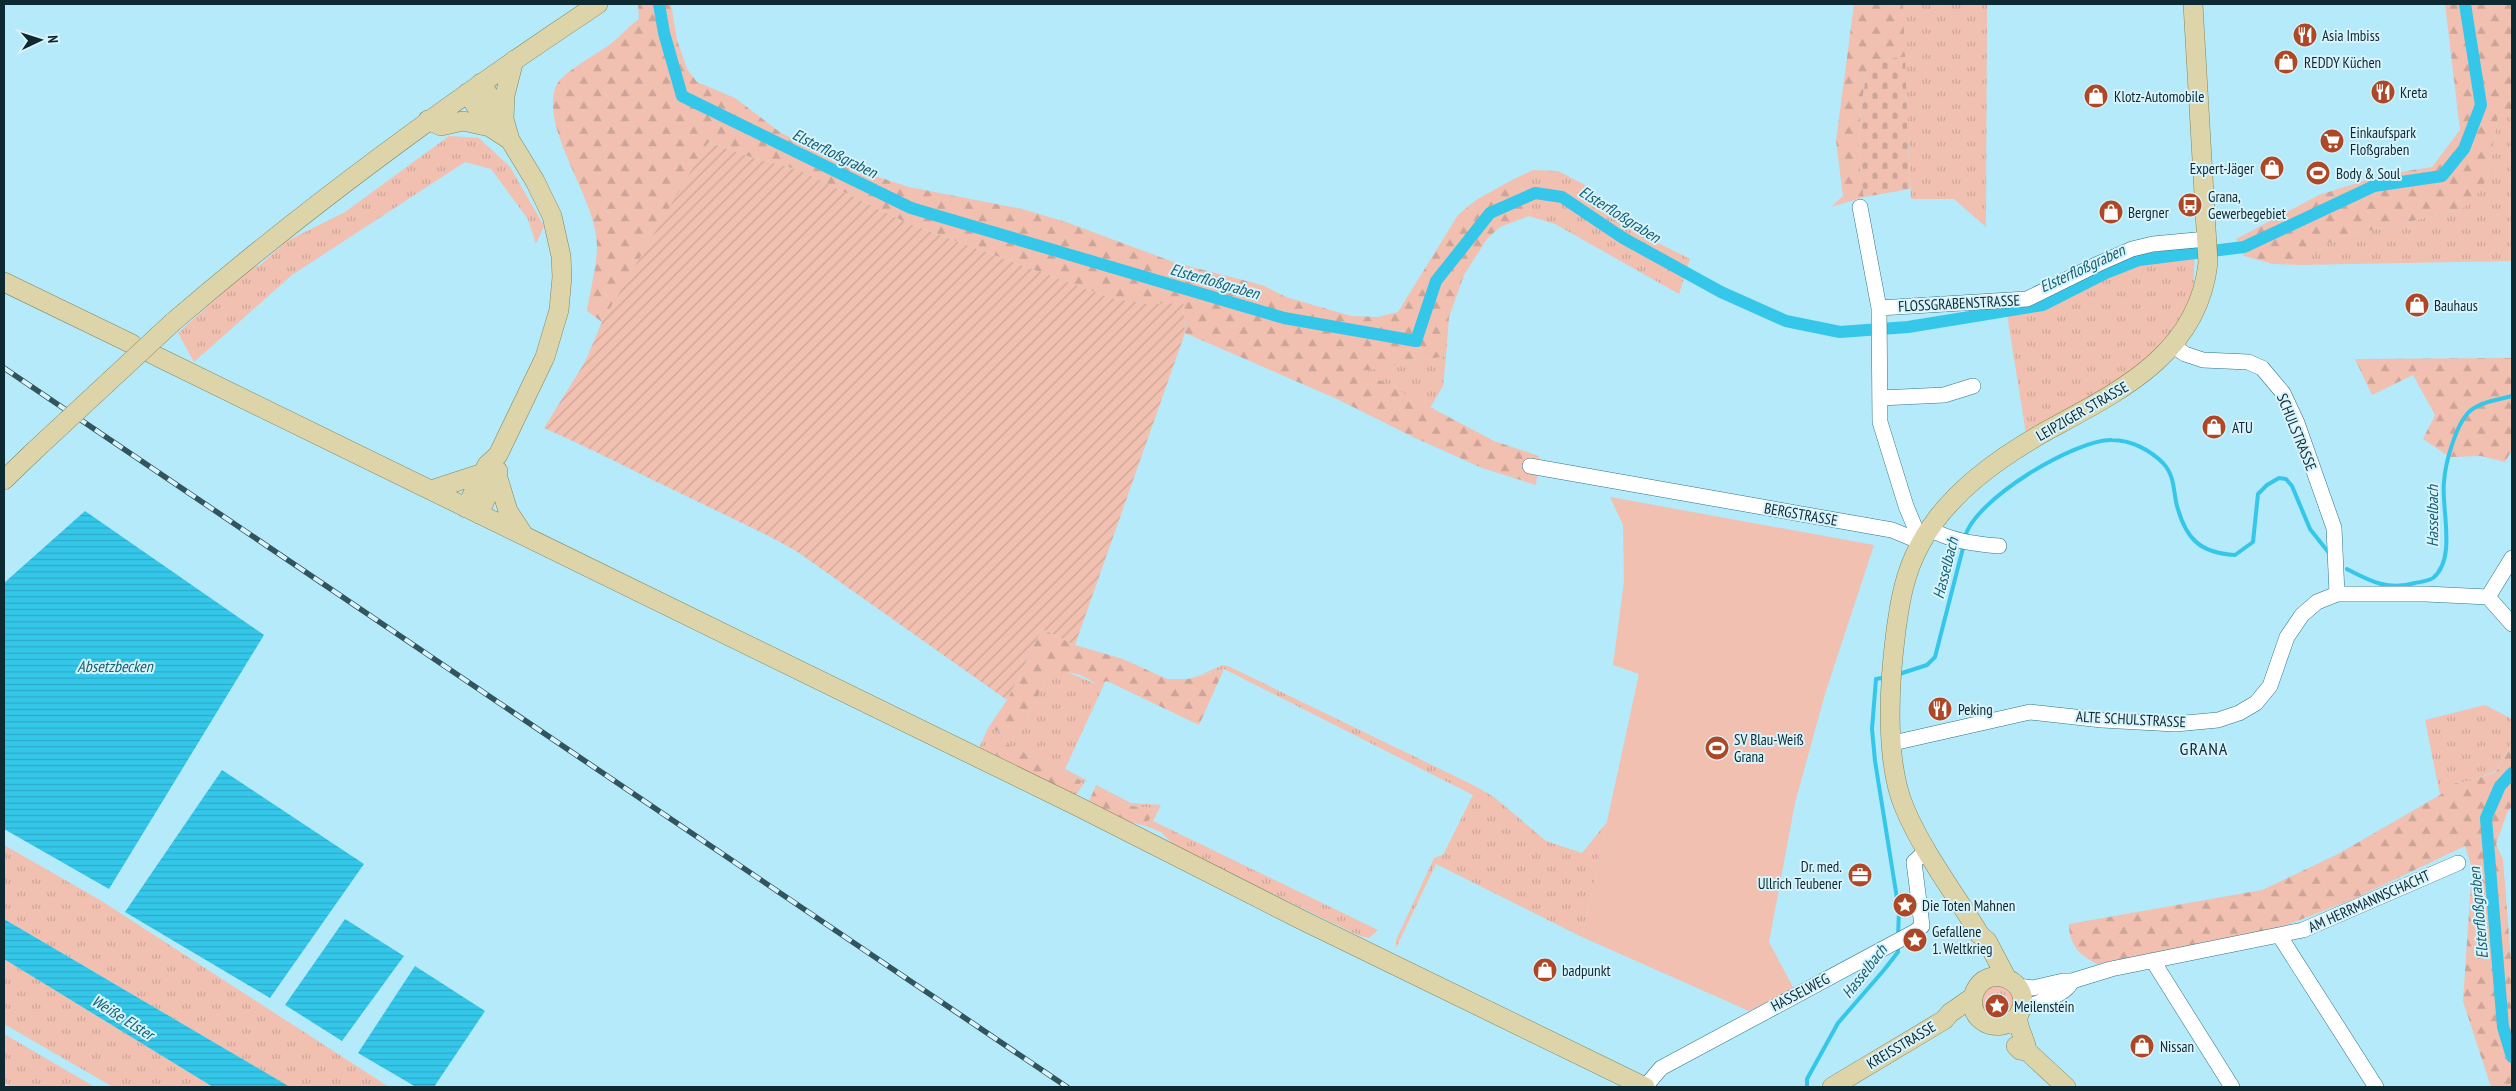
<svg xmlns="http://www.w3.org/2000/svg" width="2516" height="1091" font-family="'PT Sans Narrow',sans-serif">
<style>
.grass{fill:url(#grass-tufts);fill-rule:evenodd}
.forest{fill:url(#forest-firs)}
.cemetery{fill:url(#cemetery-stones)}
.park{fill:#f1c0b0}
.garden{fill:url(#garden-furrows)}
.water{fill:url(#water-rules)}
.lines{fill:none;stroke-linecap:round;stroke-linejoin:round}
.stream{stroke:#34c7e9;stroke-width:4}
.canal{stroke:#34c7e9;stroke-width:12}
.minor-casing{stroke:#2f7486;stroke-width:16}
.major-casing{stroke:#85865c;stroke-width:20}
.minor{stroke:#fff;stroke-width:15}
.major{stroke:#ddd4aa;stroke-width:19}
.rail-casing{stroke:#31545d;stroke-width:5.5}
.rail{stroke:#d8f3fb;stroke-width:4;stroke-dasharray:11;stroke-linecap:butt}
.major-bridge-casing{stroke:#85865c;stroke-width:20;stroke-linecap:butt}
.major-bridge{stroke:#ddd4aa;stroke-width:19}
.labels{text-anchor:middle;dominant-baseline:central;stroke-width:4;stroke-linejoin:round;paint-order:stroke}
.poi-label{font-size:15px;fill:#0d2a32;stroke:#d8f3fb;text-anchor:start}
.street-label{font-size:15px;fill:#0d2a32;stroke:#d8f3fb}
.water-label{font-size:16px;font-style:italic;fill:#146173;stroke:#d8f3fb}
.quarter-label{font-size:18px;letter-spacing:1px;fill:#0d2a32;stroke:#d8f3fb}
</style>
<defs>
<pattern id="grass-tufts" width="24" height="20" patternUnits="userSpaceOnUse" patternTransform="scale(1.25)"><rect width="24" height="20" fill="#f1c0b0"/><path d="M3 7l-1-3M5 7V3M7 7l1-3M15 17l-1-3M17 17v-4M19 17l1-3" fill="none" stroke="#cda598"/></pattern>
<pattern id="forest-firs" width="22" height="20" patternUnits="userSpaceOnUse" patternTransform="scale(1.25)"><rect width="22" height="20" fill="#f1c0b0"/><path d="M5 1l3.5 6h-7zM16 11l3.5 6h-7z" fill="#cda598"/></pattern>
<pattern id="cemetery-stones" width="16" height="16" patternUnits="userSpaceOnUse" patternTransform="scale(1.25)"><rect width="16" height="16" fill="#f1c0b0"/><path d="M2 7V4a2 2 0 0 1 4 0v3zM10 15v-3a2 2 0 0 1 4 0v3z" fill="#cda598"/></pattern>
<pattern id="garden-furrows" width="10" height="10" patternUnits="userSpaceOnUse" patternTransform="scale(1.25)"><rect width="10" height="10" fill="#f1c0b0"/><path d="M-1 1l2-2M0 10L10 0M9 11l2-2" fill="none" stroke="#cda598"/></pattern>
<pattern id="water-rules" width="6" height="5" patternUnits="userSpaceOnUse" patternTransform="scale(1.25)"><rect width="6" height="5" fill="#34c7e9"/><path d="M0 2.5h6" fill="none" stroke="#2dabc8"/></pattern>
</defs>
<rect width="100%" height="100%" fill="#b4eafa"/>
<path class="grass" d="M1902,4H1987L1986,227L1954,199H1911Z
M2512,115V261L2299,265L2336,238L2461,210L2487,179L2498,116Z
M449,136L479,138L510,167L544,226L536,244L528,219L491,169L465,162L292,275L194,362L178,333L248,270L260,265L287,241L345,212Z
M1533,170L1558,171L1587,186L1642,235L1690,259L1679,294L1555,224L1529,216L1531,197L1523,188L1510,181Z
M2195,248L2193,299L2175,329L2150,358L2122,379L2026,434L2006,308L2037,303L2126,258L2150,251Z
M1446,356L1443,386L1430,408L1361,371Z
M1223,665L1228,666L1473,785L1494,797L1546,841L1582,853L1607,822L1582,937L1436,864L1396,948V940L1434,858L1443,855L1473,795L1224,669L1200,675Z
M1065,671L1096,684L1106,680L1065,769L1086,780L1076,795L979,748L988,728L1017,738L1047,678L1052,673ZM1009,745L1082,781L1074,791Z
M2485,705L2512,719V743L2496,771L2470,781L2455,783L2440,795L2425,720Z
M1096,785L1131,803L1161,805L1153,821L1378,930L1369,938L1360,936L1176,847L1161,832L1146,826L1154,810L1152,808L1131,806L1095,788Z
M4,845L100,900L389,1087H290L4,919Z
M4,959L213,1087H113L4,1024Z
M1991,985L2006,986L2014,998L2011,1012L1991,1019L1981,1009L1980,994Z
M4,1034L95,1087H11L4,1083Z"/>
<path class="forest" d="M638,4H671L677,40L687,69L697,82L735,98L781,133L869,174L909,187L1022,209L1066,222L1176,263L1262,285L1286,297L1351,316L1378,317L1398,312L1458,215L1476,200L1510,181L1523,188L1531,197L1529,216L1500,227L1487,239L1464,275L1449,317L1446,356L1362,371L1494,441L1539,456L1536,485L1482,468L1411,436L1337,399L1185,333L1183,303L1149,304L1114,299L909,224L799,170L753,158L709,142L602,322L587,311C590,291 597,266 597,246C597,198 539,129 556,86C563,71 600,53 613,42C622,35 629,26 639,19Z
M1854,4H1903L1905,57L1869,60C1860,109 1855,147 1864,197L1831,207L1843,196L1836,141Z
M2445,4H2512V115L2498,116L2487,179L2474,199L2461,210L2336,238L2299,265L2273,264L2244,256L2236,239L2319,195L2382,175L2432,167L2460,130Z
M2512,358V450L2505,462L2481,456L2450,457L2423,439L2435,415L2413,375L2372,395L2355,359Z
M1042,629L1075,645L1123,659L1167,679H1188L1224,669L1199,725L1107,681L1096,684C1083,674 1061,666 1047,678L1017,738L988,728L1007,700Z
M2512,743V806L2507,813L2496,844L2503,860L2512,973V1087H2491L2463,1001L2472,868L2465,846L2354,899L2274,930L2097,964C2079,955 2069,944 2069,924L2262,890L2338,854L2440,795L2455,783L2470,781L2496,772Z
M999,745H1009L1082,781L1074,791H1066L998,757L996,751Z
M1095,788L1131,806L1152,808L1154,810L1146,826L1119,819L1091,804L1089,801Z"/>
<path class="cemetery" d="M1905,57L1910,189L1864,197C1855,147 1860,109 1869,60Z"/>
<path class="park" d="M1610,497L1874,545L1825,694L1795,803L1769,942L1794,989L1749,1011L1582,937L1639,674L1613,665L1624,581L1623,525Z"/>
<path class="garden" d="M708,142L753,158L799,170L909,224L1114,299L1149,304L1183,303L1185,333L1075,645L1042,629L1007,700L799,553C762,531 724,515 686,496C638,473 592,449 544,428L585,362L602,322Z"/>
<path class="water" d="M85,511L264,635L109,889L4,829V583Z
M222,770L364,864L270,998L125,912Z
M4,919L290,1087H213L4,959Z
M345,919L404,956L342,1041L285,1005Z
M415,966L485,1011L434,1087H416L358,1053Z"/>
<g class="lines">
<path class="stream" d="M1965,537C1974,500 2075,439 2112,440C2131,440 2150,450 2163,463C2175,476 2173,490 2177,506C2186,539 2200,553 2235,555L2253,542L2258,494L2267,485L2279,478L2286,479L2292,486L2310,529L2329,553
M2347,569C2370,581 2388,591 2415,583C2420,582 2429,581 2433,578C2457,559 2441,508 2444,482C2445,464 2455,428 2467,414C2477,402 2498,400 2512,396
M1896,675L1927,665L1935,657L1964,544
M1887,677L1876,679L1872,729L1875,761L1899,911L1898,936
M1807,1087V1079L1838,1023L1884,970L1898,952V945"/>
<path class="canal" d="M659,4L664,33L682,96L911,208L1284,318L1416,341L1436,281L1490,213L1535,193L1562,197L1623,238L1721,292L1786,321L1840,332L1908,327L2043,305L2106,273L2139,260L2244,247L2374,186L2442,176L2464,149L2481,105L2465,4
M2512,773L2500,786L2486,818L2503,1027L2512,1057"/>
<defs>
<path id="minor" d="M1860,207L1879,308L1880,422L1906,506L1921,542
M1879,308L2027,299L2098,264L2132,249L2153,244L2207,239
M2172,345L2185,354L2203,360L2248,362L2262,368L2283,393L2297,423L2334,528L2337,594
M1880,398L1944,395L1973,386
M1530,466L1892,530L1921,542
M1930,529C1951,541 1975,544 1999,546
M2488,597L2512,558
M1893,743L2030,712L2102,720L2175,724L2218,720L2239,713L2256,703L2270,686L2287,637L2302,615L2317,602L2337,594H2426L2488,597L2512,624
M2279,935L2376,1087
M2153,961L2232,1087
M2018,986L2033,988L2063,981H2072L2111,969L2303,930L2458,863
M2021,1010C2036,1001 2064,998 2072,981
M1645,1087L1661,1068L1916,931L1922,926L1914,862L1927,850"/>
<path id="major" d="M467,93L490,127L510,140
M504,119L505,95L514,60
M428,120L441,126L463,121L490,127
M4,282L132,344
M173,322C308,206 450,102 598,4
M152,354L1079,807L1302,920L1645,1087
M497,475L508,511L523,534
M4,480L33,452
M431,490L483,473
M466,508L487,465L498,455L545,357L559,310L562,277L561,256L552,216L535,181L510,140L504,119L481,83
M479,514L498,471
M2006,977L1987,941L1980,935C1956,895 1923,852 1905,809C1885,764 1889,687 1895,639C1899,605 1904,573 1921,543C1948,493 2000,457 2048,430C2120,391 2198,354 2208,263L2193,4
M2018,1016C1998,1038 1963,1019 1975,991C1987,964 2028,978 2022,1007C2021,1010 2019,1014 2018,1017C2017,1029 2026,1039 2027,1051
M2016,1046L2020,1050L2027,1051L2066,1087
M1832,1087L1944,1020L1950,1013L1973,997"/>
</defs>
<use href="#minor" class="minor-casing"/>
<use href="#major" class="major-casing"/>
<use href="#minor" class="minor"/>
<use href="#major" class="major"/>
<defs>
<path id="rail" d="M4,368L1067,1087"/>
</defs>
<use href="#rail" class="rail-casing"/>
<use href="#rail" class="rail"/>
<defs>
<path id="major-bridge" d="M33,452L173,322"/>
</defs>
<use href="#major-bridge" class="major-bridge-casing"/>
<use href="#major-bridge" class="major-bridge"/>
</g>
<defs>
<symbol id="restaurant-disc" viewBox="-11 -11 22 22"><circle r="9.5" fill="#ae4725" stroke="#d8f3fb"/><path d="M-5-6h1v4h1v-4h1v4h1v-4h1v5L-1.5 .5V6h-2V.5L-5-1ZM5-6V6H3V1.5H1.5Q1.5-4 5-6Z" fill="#fff"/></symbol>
<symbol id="shop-disc" viewBox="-11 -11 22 22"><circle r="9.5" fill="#ae4725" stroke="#d8f3fb"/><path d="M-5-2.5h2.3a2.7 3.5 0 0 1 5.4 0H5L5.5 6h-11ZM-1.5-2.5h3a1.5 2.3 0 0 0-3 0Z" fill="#fff"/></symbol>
<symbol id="supermarket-disc" viewBox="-11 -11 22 22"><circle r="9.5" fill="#ae4725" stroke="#d8f3fb"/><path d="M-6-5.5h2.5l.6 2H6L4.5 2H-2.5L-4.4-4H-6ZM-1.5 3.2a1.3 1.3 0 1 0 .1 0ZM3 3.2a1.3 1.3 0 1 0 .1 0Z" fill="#fff"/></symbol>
<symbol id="stadium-disc" viewBox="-11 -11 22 22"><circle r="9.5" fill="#ae4725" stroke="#d8f3fb"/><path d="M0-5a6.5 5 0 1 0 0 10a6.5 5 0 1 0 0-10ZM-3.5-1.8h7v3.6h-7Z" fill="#fff"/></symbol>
<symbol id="bus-disc" viewBox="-11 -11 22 22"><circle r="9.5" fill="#ae4725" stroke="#d8f3fb"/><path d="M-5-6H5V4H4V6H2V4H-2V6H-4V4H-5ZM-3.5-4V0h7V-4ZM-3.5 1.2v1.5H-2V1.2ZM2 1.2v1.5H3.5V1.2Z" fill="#fff"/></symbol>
<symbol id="office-disc" viewBox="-11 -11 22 22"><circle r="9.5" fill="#ae4725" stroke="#d8f3fb"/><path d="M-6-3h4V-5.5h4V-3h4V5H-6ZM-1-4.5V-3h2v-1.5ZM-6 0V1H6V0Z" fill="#fff"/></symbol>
<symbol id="sight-disc" viewBox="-11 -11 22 22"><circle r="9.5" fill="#ae4725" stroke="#d8f3fb"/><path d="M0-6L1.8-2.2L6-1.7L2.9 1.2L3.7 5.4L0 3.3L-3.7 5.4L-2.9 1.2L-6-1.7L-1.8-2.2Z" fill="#fff"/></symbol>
</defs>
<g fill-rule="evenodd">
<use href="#restaurant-disc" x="2291" y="21" width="28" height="28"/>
<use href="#shop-disc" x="2272" y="48" width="28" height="28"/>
<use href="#restaurant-disc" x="2369" y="78" width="28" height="28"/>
<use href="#shop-disc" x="2082" y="82" width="28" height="28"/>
<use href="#supermarket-disc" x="2318" y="127" width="28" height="28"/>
<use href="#shop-disc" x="2258" y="154" width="28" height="28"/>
<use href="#stadium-disc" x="2304" y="159" width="28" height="28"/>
<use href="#bus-disc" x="2176" y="191" width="28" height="28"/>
<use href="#shop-disc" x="2097" y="198" width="28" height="28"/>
<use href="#shop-disc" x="2403" y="291" width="28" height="28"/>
<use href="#shop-disc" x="2200" y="413" width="28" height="28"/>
<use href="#restaurant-disc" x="1926" y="695" width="28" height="28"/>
<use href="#stadium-disc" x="1703" y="734" width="28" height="28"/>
<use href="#office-disc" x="1846" y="861" width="28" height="28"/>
<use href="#sight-disc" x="1891" y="891" width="28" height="28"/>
<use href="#sight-disc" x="1901" y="926" width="28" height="28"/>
<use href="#shop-disc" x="1531" y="956" width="28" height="28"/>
<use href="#sight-disc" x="1983" y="992" width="28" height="28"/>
<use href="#shop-disc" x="2128" y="1032" width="28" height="28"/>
</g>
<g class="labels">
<g class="poi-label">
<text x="2322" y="35">Asia Imbiss</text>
<text x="2304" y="62">REDDY Küchen</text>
<text x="2400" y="92">Kreta</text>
<text x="2114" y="96">Klotz-Automobile</text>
<text x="2350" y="132">Einkaufspark<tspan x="2350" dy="17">Floßgraben</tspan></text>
<text x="2254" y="168" text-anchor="end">Expert-Jäger</text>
<text x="2336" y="173">Body &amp; Soul</text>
<text x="2208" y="196">Grana,<tspan x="2208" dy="17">Gewerbegebiet</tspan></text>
<text x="2128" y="212">Bergner</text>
<text x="2434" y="305">Bauhaus</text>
<text x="2232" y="427">ATU</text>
<text x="1958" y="709">Peking</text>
<text x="1734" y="739">SV Blau-Weiß<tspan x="1734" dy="17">Grana</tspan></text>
<text x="1842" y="866" text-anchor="end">Dr. med.<tspan x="1842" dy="17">Ullrich Teubener</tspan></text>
<text x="1922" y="905">Die Toten Mahnen</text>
<text x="1932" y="931">Gefallene<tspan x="1932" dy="17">1. Weltkrieg</tspan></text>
<text x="1562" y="970">badpunkt</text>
<text x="2014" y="1006">Meilenstein</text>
<text x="2160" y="1046">Nissan</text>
</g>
<g class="street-label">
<text transform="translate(1959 303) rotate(-3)">FLOSSGRABENSTRASSE</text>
<text transform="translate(2082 411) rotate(-30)">LEIPZIGER STRASSE</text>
<text transform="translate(2297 432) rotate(68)">SCHULSTRASSE</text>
<text transform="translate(1801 514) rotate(10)">BERGSTRASSE</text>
<text transform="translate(2131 719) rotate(3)">ALTE SCHULSTRASSE</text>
<text transform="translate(2369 901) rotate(-24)">AM HERRMANNSCHACHT</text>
<text transform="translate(1800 992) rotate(-28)">HASSELWEG</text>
<text transform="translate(1901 1045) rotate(-31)">KREISSTRASSE</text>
</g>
<g class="water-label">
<text transform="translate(835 153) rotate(26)">Elsterfloßgraben</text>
<text transform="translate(1620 214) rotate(32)">Elsterfloßgraben</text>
<text transform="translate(2082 268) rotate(-25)">Elsterfloßgraben</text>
<text transform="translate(1215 281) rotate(16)">Elsterfloßgraben</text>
<text transform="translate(2432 516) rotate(-90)">Hasselbach</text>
<text transform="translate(1945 568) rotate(-76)">Hasselbach</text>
<text x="115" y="666">Absetzbecken</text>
<text transform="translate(2478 913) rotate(-95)">Elsterfloßgraben</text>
<text transform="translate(1864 971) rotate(-52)">Hasselbach</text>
<text transform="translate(123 1017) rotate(32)">Weiße Elster</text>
</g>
<g class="quarter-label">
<text x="2204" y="748">GRANA</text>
</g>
</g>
<rect width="2516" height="1091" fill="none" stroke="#0d2a32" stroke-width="10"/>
<g transform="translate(40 40) rotate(86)" stroke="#d8f3fb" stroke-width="4" paint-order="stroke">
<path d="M0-4L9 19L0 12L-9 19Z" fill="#0d2a32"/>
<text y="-8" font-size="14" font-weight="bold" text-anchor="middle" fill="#0d2a32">N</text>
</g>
</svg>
